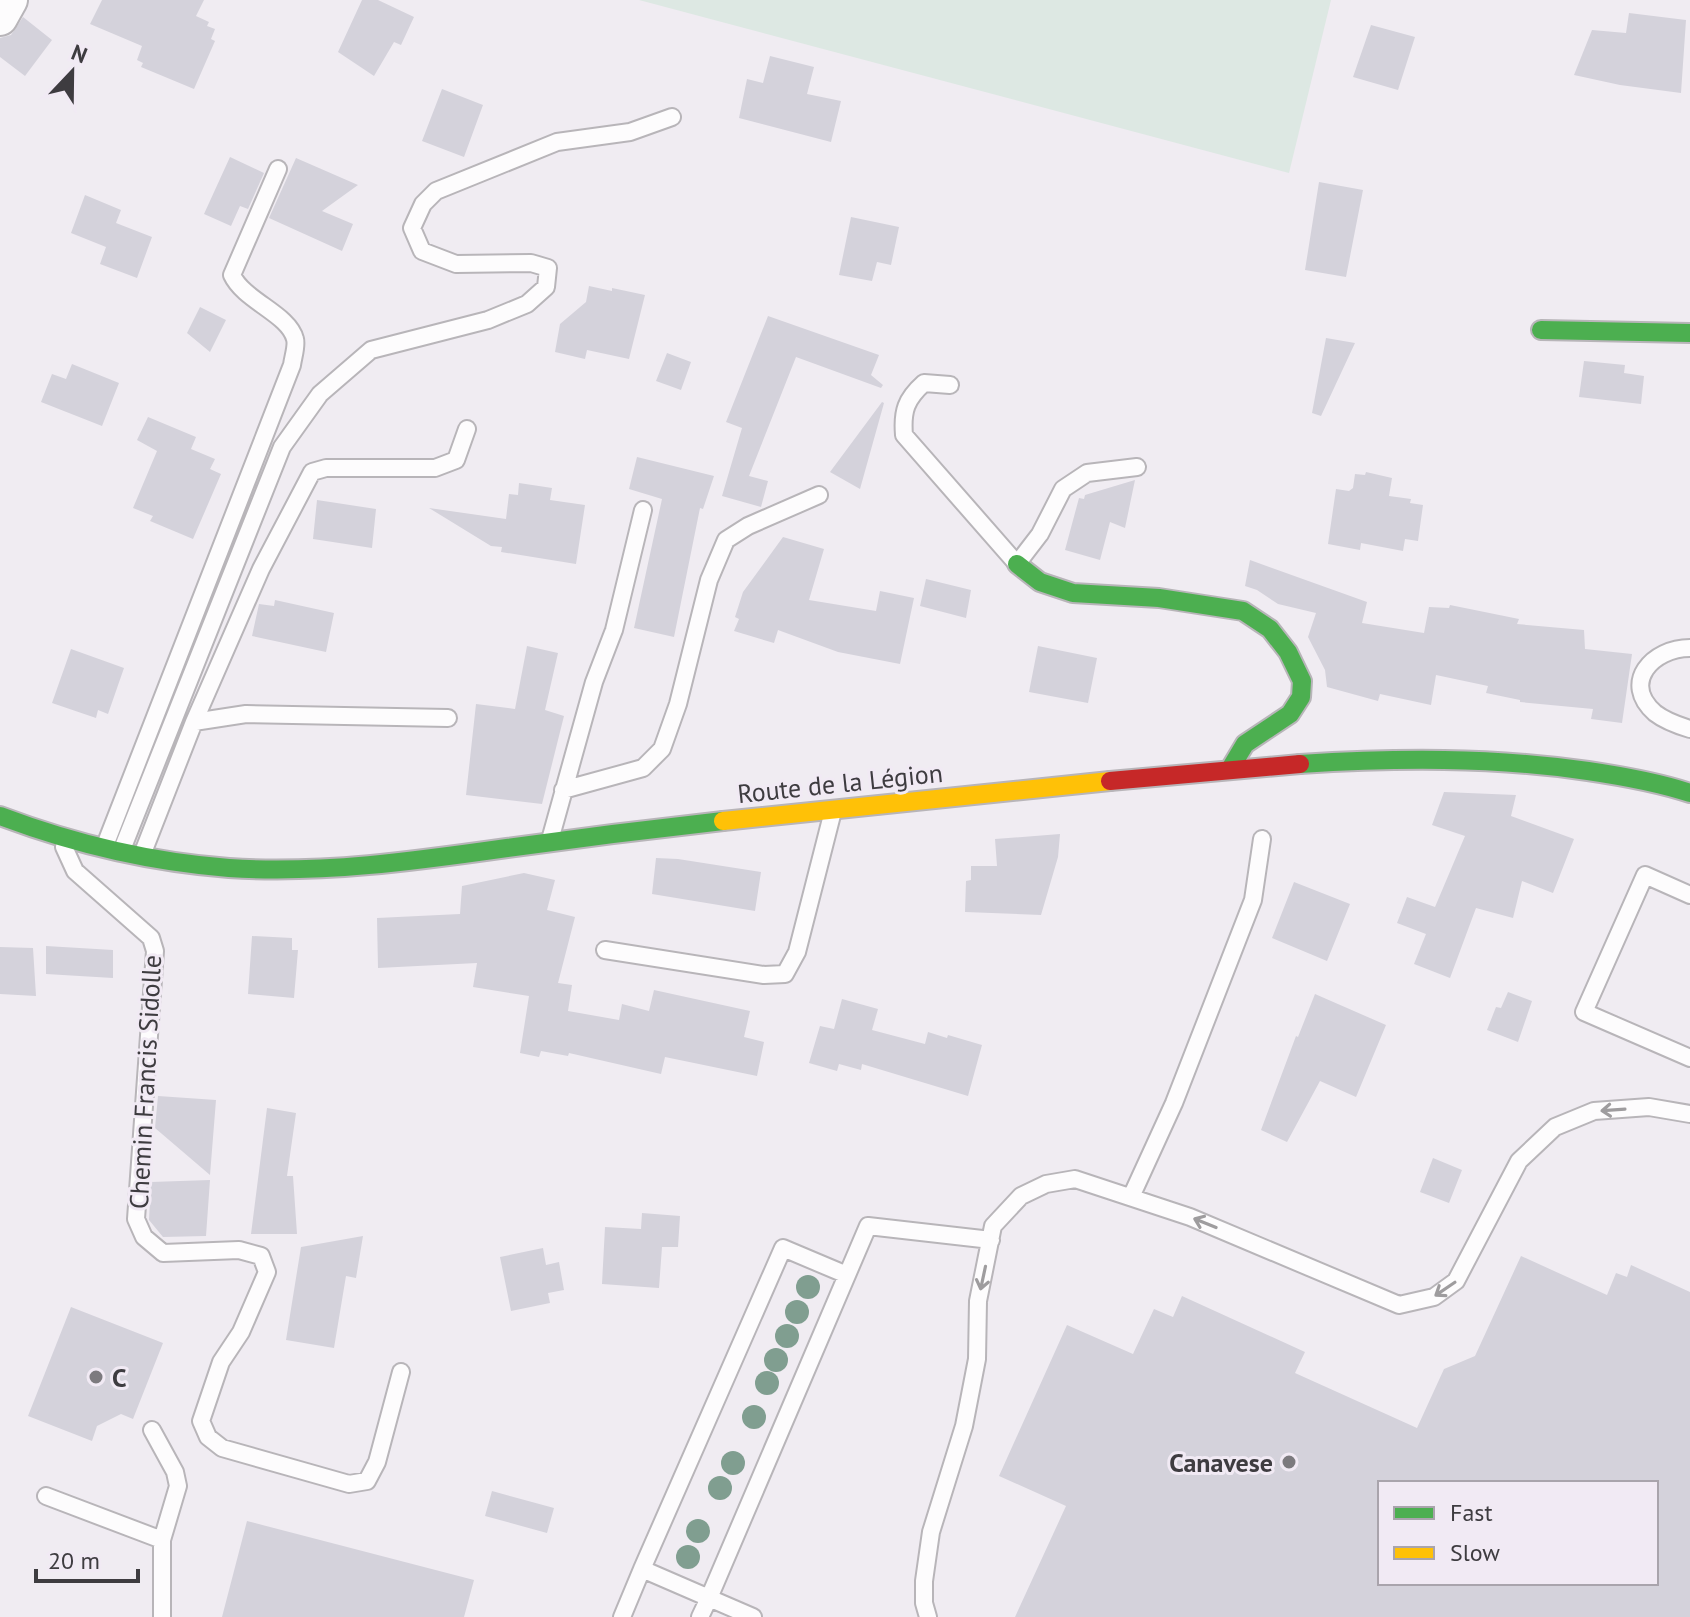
<svg xmlns="http://www.w3.org/2000/svg" width="1690" height="1617" font-family="'PT Sans',sans-serif">
<style>
.green{fill:#dde8e3}
.building{fill:#d4d2db;fill-rule:evenodd}
.lines{fill:none;stroke-linecap:round;stroke-linejoin:round}
.lane-casing{stroke:#b8b5b9;stroke-width:20}
.street-casing{stroke:#b8b5b9;stroke-width:38}
.fast-casing{stroke:#b8b5b9;stroke-width:22}
.slow-casing{stroke:#b8b5b9;stroke-width:22}
.jam-casing{stroke:#b8b5b9;stroke-width:22}
.lane{stroke:#fdfcfd;stroke-width:16}
.street{stroke:#fdfcfd;stroke-width:34}
.fast{stroke:#4caf50;stroke-width:18}
.slow{stroke:#ffc107;stroke-width:18}
.jam{stroke:#c62828;stroke-width:18}
.tree{fill:#809e90}
.oneway{stroke:#9e9c9e}
.poi-dot{fill:#7c7a7e;stroke:#f1eaf4;stroke-width:3}
.labels{text-anchor:middle;dominant-baseline:central;stroke-width:6;stroke-linejoin:round;paint-order:stroke}
.street-label{font-size:26px;fill:#3e3c40;stroke:#f1eaf4}
.poi-label{font-size:26px;font-weight:bold;fill:#3e3c40;stroke:#f1eaf4;text-anchor:start}
</style>
<rect width="100%" height="100%" fill="#f0ecf2"/>
<path class="green" d="M639,0H1331L1289,173Z"/>
<path class="building" d="M102,0H204L196,16L209,22L207,26L215,29L211,39L215,41L194,89L141,67L143,63L137,60L142,46L90,24Z
M362,0H378L414,17L401,45L394,42L374,76L338,52Z
M1629,13L1686,20L1681,93L1620,85L1574,75L1592,30L1626,33Z
M23,17L52,40L25,76L0,57V38L11,35Z
M1371,25L1415,37L1398,90L1353,77Z
M770,56L814,67L807,94L841,101L831,142L739,118L747,79L763,83Z
M442,89L483,105L464,157L422,141Z
M230,157L264,173L248,209L240,206L231,226L204,214Z
M296,158L358,185L322,211L353,224L342,251L269,218Z
M1319,182L1363,190L1346,277L1305,270Z
M85,195L121,210L116,223L152,237L137,278L100,264L106,247L71,233Z
M851,217L899,227L891,265L877,262L872,281L839,275Z
M589,286L612,291V288L645,295L629,359L587,350L585,359L555,352L560,324L586,302Z
M200,307L226,320L210,352L187,333Z
M768,316L879,355L871,375L883,385L881,388L796,357L749,476L768,481L761,507L722,496L742,428L726,422Z
M1326,338L1355,343L1321,416L1312,413Z
M667,353L691,362L681,390L656,381Z
M1584,361L1625,365L1624,373L1644,376L1641,404L1579,397Z
M72,364L119,383L102,426L41,402L52,374L66,379Z
M882,402L884,403L860,489L830,472Z
M148,417L196,437L191,449L215,459L210,469L221,474L193,539L150,521L153,516L133,508L157,451L137,440Z
M637,457L714,476L703,509L700,508L674,637L634,628L662,499L629,489Z
M1366,472L1392,478L1389,496L1411,499L1410,503L1423,505L1418,541L1405,539L1403,551L1361,543L1360,550L1328,544L1336,489L1349,491L1353,488L1355,474L1365,475Z
M1135,480L1125,528L1110,522L1100,560L1065,550L1079,498L1084,499L1085,495Z
M519,483L552,488L550,500L585,505L576,564L501,552L502,547L491,546L429,508L506,519L509,494L518,495Z
M317,500L376,509L372,548L313,539Z
M783,537L824,549L809,600L876,611L880,591L914,598L900,664L838,652L778,630L774,643L734,631L739,619L735,617L743,592Z
M1250,560L1367,602L1362,623L1424,633L1429,607L1449,608L1450,605L1519,619L1517,624L1584,630L1585,649L1632,654L1622,723L1591,719L1593,709L1520,702V700L1486,693L1488,686L1436,675L1431,705L1380,694L1378,701L1327,687L1325,670L1308,637L1316,613L1278,604L1257,590L1245,586Z
M926,579L971,590L966,618L920,606Z
M275,600L334,613L326,652L252,636L259,604L274,606Z
M527,646L558,653L545,710L564,716L542,804L466,795L476,704L515,709Z
M1038,646L1097,658L1088,703L1029,692Z
M71,649L124,668L108,714L98,710L96,718L52,703Z
M1444,792L1516,795L1511,816L1574,839L1553,893L1522,881L1513,918L1476,908L1450,978L1414,964L1426,934L1397,923L1407,897L1435,907L1465,836L1432,825Z
M1060,834L1058,857L1041,915L965,912L966,881L971,880V866H997L995,839Z
M656,858L678,859L761,872L755,911L652,894Z
M524,873L555,880L547,910L575,917L558,983L572,985L568,1011L619,1020L622,1004L649,1011L654,990L750,1011L744,1037L764,1042L757,1076L665,1057L661,1074L569,1053L568,1056L541,1051L539,1057L520,1053L529,996L473,987L477,963L378,968L377,918L460,914L462,886Z
M1294,882L1350,904L1327,961L1272,938Z
M252,936L292,938V950H298L294,998L248,994Z
M46,946L113,950V978L46,974Z
M0,947L33,948L36,996L0,994Z
M1508,992L1532,1001L1518,1042L1487,1030L1496,1007L1501,1008Z
M1315,994L1386,1025L1356,1097L1320,1081L1287,1142L1261,1130L1296,1036L1298,1037Z
M842,999L878,1009L872,1030L925,1044L928,1032L947,1038L948,1035L982,1045L968,1096L862,1064L861,1070L839,1064L837,1071L809,1063L820,1026L834,1029Z
M158,1096L216,1100L210,1175L155,1128Z
M267,1108L296,1113L287,1176H293L297,1234H251Z
M1433,1158L1462,1170L1449,1203L1420,1192Z
M210,1180L206,1236L163,1237L149,1220L151,1182Z
M642,1213L680,1216L678,1247H662L659,1288L602,1284L605,1227L641,1229Z
M363,1236L356,1278L346,1276L334,1348L286,1340L301,1247Z
M543,1248L546,1265L559,1262L564,1290L548,1293L550,1303L511,1311L500,1257Z
M1521,1256L1607,1295L1616,1273L1627,1277L1631,1265L1690,1292V1617H1015L1066,1506L999,1476L1067,1325L1133,1354L1154,1309L1173,1317L1182,1296L1305,1352L1295,1373L1417,1428L1444,1369L1475,1356ZM1380,1483H1656V1583H1380Z
M71,1307L163,1343L133,1419L121,1414L97,1426L92,1441L28,1416Z
M492,1491L554,1508L547,1533L485,1516Z
M247,1521L474,1580L464,1617H222Z"/>
<g class="lines">
<defs>
<path id="lane" d="M950,385L924,383C906,399 902,411 904,435L1017,564L1040,534L1063,489L1087,473L1137,467
M1690,648C1652,648 1621,683 1655,713C1664,720 1680,726 1690,729
M194,722L246,714L448,718
M563,790L643,768L662,749L678,704L709,580L726,540L748,526L819,495
M550,840L594,682L614,630L643,510
M64,847L75,871L151,938L155,951L136,1219L144,1237L163,1253L239,1250L261,1256L267,1272L241,1332L221,1362L201,1421L208,1437L222,1448L349,1484L367,1481L377,1462L401,1372
M104,848L292,365C293,357 297,346 295,339C289,314 244,301 232,275L278,169
M121,852L282,447L320,394L371,350L488,320L527,304L546,287L548,268L531,263L456,264L422,251L412,228L423,204L436,191L557,142L630,132L672,117
M142,855L194,722L261,569L312,472L326,468H435L456,460L467,429
M1690,895L1645,875L1584,1012L1690,1058
M605,950L764,975L785,974L797,952L833,811
M1131,1197L1174,1103L1253,900L1262,839
M152,1430L175,1472L178,1486L162,1540V1617
M46,1496L162,1540
M622,1617L642,1569
M700,1617L709,1598L642,1569L783,1248L847,1275
M753,1617L709,1598L868,1226L991,1240
M928,1617L924,1603V1581L931,1532L964,1426L977,1359L978,1301L993,1226L1021,1196L1046,1184L1075,1179L1190,1217L1399,1305L1434,1297L1456,1281L1519,1161L1555,1127L1594,1111L1649,1107L1690,1114"/>
<path id="street" d="M0,18L10,0"/>
<path id="fast" d="M1541,330L1690,333
M1017,564L1040,582L1073,593L1159,598L1243,611L1270,629L1288,652L1302,681L1301,697L1290,714L1245,744L1230,769
M1300,764C1396,758 1492,757 1588,771C1622,776 1657,782 1690,793
M0,816C74,844 150,862 229,868C322,874 415,861 507,848C579,838 651,829 723,821"/>
<path id="slow" d="M723,821L1110,781"/>
<path id="jam" d="M1110,781L1300,764"/>
</defs>
<use href="#lane" class="lane-casing"/>
<use href="#street" class="street-casing"/>
<use href="#fast" class="fast-casing"/>
<use href="#slow" class="slow-casing"/>
<use href="#jam" class="jam-casing"/>
<use href="#lane" class="lane"/>
<use href="#street" class="street"/>
<use href="#fast" class="fast"/>
<use href="#slow" class="slow"/>
<use href="#jam" class="jam"/>
</g>
<g class="tree">
<circle cx="808" cy="1287" r="12"/>
<circle cx="797" cy="1312" r="12"/>
<circle cx="787" cy="1336" r="12"/>
<circle cx="776" cy="1360" r="12"/>
<circle cx="767" cy="1383" r="12"/>
<circle cx="754" cy="1417" r="12"/>
<circle cx="733" cy="1463" r="12"/>
<circle cx="720" cy="1488" r="12"/>
<circle cx="698" cy="1531" r="12"/>
<circle cx="688" cy="1557" r="12"/>
</g>
<defs><path id="oneway-shaft" d="M-6 0H5M1.5-3L5.5 0L1.5 3" fill="none" stroke-width="1.6" stroke-linecap="round" stroke-linejoin="round" transform="scale(2)"/></defs>
<g class="oneway">
<use href="#oneway-shaft" transform="translate(1613 1110) rotate(176)"/>
<use href="#oneway-shaft" transform="translate(1205 1223) rotate(-158)"/>
<use href="#oneway-shaft" transform="translate(983 1278) rotate(102)"/>
<use href="#oneway-shaft" transform="translate(1445 1289) rotate(146)"/>
</g>
<g class="poi-dot">
<circle cx="96" cy="1377" r="8"/>
<circle cx="1289" cy="1462" r="8"/>
</g>
<g class="labels">
<g class="street-label">
<text transform="translate(840 783) rotate(-6)">Route de la Légion</text>
<text transform="translate(145 1082) rotate(-87)">Chemin Francis Sidolle</text>
</g>
<g class="poi-label">
<text x="112" y="1377">C</text>
<text x="1273" y="1462" text-anchor="end">Canavese</text>
</g>
</g>
<rect x="1378" y="1481" width="280" height="104" fill="#f1eaf4" stroke="#a9a4ac" stroke-width="2"/>
<rect x="1394" y="1507" width="40" height="12" fill="#4caf50" stroke="#a9a4ac" stroke-width="2"/>
<text x="1450" y="1521" font-size="24" fill="#3e3c40">Fast</text>
<rect x="1394" y="1547" width="40" height="12" fill="#ffc107" stroke="#a9a4ac" stroke-width="2"/>
<text x="1450" y="1561" font-size="24" fill="#3e3c40">Slow</text>
<g transform="translate(72 72) rotate(22)" stroke="#f1eaf4" stroke-width="6" paint-order="stroke">
<path d="M0-6L14 30L0 20L-14 30Z" fill="#3e3c40"/>
<text y="-12" font-size="22" font-weight="bold" text-anchor="middle" fill="#3e3c40">N</text>
</g>
<path d="M36 1569v12h102v-12" fill="none" stroke="#3e3c40" stroke-width="4"/>
<text x="48" y="1569" font-size="24" fill="#3e3c40" stroke="#f1eaf4" stroke-width="6" paint-order="stroke">20 m</text>
</svg>
